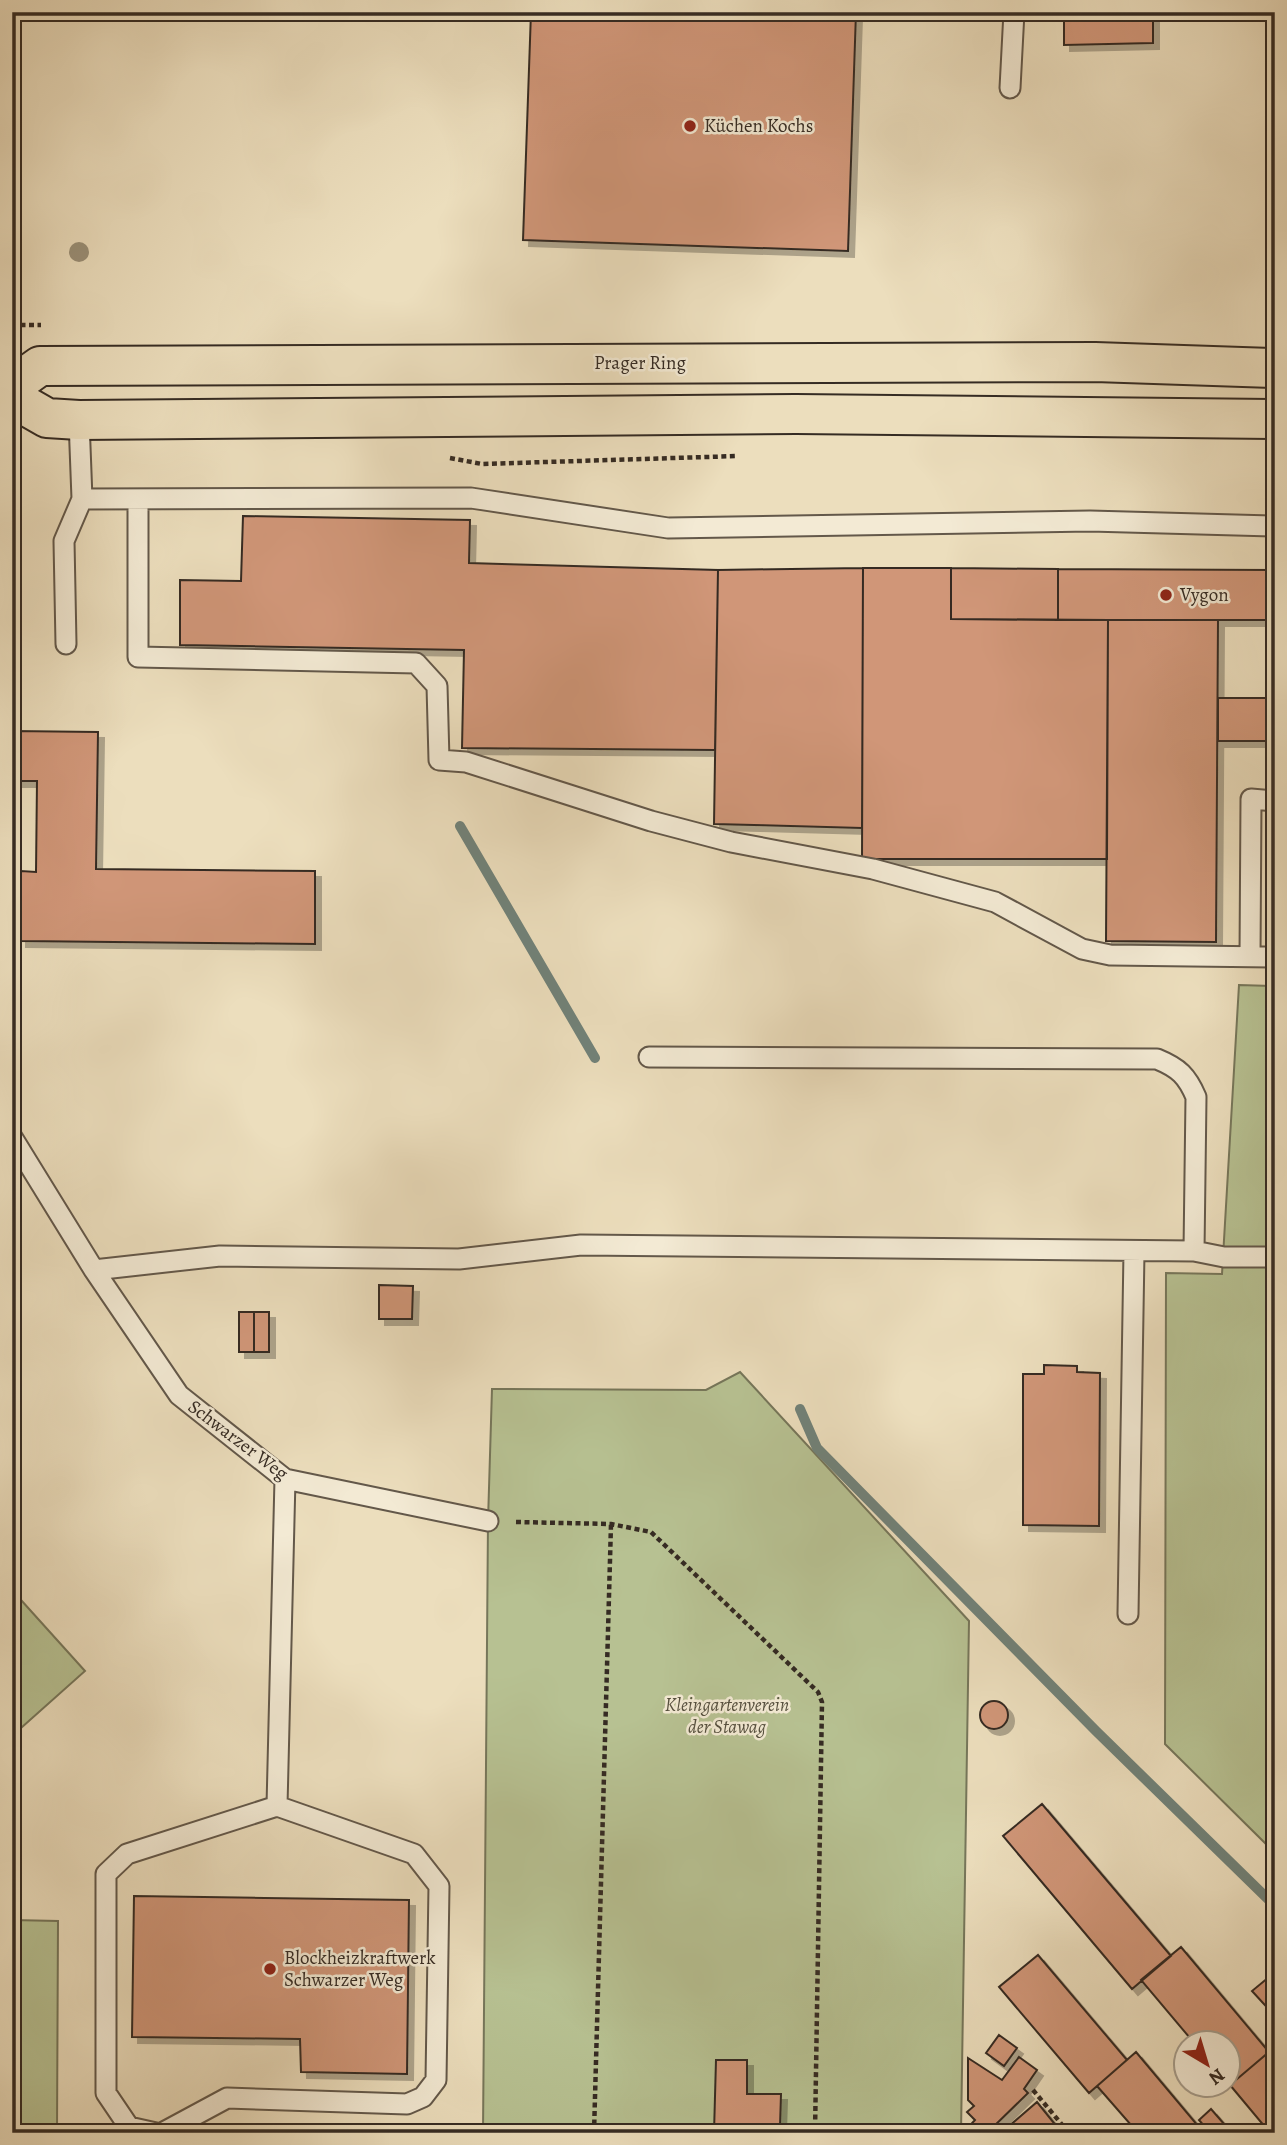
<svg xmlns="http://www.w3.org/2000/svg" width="1287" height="2145" font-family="Alegreya,serif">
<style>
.green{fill:#b7c192;stroke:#76765a;stroke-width:2}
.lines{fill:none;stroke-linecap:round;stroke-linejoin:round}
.stream{stroke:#718279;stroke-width:10}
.building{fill:#d09678;stroke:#352b23;stroke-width:2;filter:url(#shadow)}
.lane-casing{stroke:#63584a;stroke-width:23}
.primary-casing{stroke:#352b23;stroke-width:42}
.path{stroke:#352b23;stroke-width:4.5;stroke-dasharray:5 3.5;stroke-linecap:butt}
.lane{stroke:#f3ead4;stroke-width:19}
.primary{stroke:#ecdebd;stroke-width:38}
.tree{fill:#9a9078}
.poi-dot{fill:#8f2418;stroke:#f3ead4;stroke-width:2.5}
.labels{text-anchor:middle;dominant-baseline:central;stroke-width:5;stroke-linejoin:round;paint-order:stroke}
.poi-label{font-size:19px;fill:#352b23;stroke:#f3ead4;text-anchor:start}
.street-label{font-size:19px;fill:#352b23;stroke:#f3ead4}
.park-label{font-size:19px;font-style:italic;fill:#56503f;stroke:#f3ead4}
</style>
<defs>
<filter id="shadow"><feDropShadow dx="6" dy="6" stdDeviation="0" flood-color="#0004"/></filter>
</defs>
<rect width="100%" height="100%" fill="#ecdebd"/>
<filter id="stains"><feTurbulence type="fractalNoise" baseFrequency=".00286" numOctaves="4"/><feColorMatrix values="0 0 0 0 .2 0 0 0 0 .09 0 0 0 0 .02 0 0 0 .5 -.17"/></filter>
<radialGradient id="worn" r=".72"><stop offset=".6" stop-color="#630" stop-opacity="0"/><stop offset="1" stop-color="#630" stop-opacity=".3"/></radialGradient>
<path class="green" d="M1239,985L1275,986V1853L1165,1744L1166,1273L1222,1274Z
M740,1372L969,1621L961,2133H483L488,1521L492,1389L706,1390Z
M12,1590L85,1671L12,1736Z
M12,1920L58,1921L57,2133H12Z"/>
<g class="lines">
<path class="stream" d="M460,826L595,1058
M800,1409L817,1448L1096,1731L1275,1906"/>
</g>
<path class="building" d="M531,12H856L848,251L523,240Z
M1064,12H1153V43L1064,45Z
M243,516L470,520L469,563L718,570L715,750L462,748L464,650L180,645V580L241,581Z
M863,568L862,828L714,824L718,570Z
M863,568H951V619L1108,620L1107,859H862Z
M951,568L1058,569V620L951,619Z
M1058,569L1275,570V620H1058Z
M1108,620H1218L1216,942L1106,941Z
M1218,698H1275V741H1218Z
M12,731L98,732L96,869L315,871V944L20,941L21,871L36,872L37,781H12Z
M379,1285L413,1286L412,1319H379Z
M239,1312H254V1352H239Z
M254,1312H269V1352H254Z
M1044,1365L1077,1366V1372L1100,1373L1099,1526L1023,1525V1374H1044Z
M980 1715a14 14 0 1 1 28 0a14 14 0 1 1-28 0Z
M1042,1804L1171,1956L1132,1989L1003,1836Z
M134,1896L409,1900L407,2074L301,2072L300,2039L132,2037Z
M1181,1947L1269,2052L1230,2085L1228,2044H1195L1141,1980Z
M1038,1955L1127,2060L1089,2093L999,1987Z
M1275,1972V2016L1252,1991Z
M999,2035L1017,2048L1004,2066L986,2053Z
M1136,2052L1204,2133H1138L1097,2086Z
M1269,2052L1275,2059V2133H1270L1230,2085Z
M1019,2057L1037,2070L1024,2089L1028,2093L987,2133H963L975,2120L967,2112L974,2106L968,2100V2058L1002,2080Z
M716,2060H747V2094H781L780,2126H766V2133H714Z
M1037,2102L1062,2133H1001Z
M1211,2109L1232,2133H1210L1199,2120Z"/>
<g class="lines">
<defs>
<path id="lane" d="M1010,88L1014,12
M79,420L82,499L471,498L668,528L1090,521L1275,526
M138,499V657L416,663L437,686L439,760L466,762L651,821L731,842L873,869L995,902L1082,949L1110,955L1275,957
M66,644L64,541L82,499
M1250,956L1251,799L1275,801
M649,1057L1157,1059C1179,1068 1187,1076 1196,1097L1194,1251
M12,1137L94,1270L179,1395L285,1479L488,1521
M94,1270L220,1256L459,1259L581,1245L1194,1251L1224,1257H1275
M1128,1614L1134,1252
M277,1806L285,1479
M156,2133L129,2127L106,2093V1874L127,1854L277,1806L414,1854L439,1886L436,2080L423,2097L407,2104L227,2098L162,2133"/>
<path id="primary" d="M12,386L40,366L1095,362L1275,368
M12,398L47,418L79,420L796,414L1275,419"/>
</defs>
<use href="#lane" class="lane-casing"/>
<use href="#primary" class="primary-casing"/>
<path class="path" d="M12,325H41
M450,458L482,464L738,456
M516,1522L611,1524L651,1532L818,1692L822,1702L815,2133
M1033,2090L1069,2133
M594,2133L611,1524"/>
<use href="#lane" class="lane"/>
<use href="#primary" class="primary"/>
</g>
<circle class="tree" cx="79" cy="252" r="10"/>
<g class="poi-dot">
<circle cx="690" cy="126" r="7"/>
<circle cx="1166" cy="595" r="7"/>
<circle cx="270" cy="1969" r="7"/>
</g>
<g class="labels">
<g class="poi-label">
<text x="704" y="126">Küchen Kochs</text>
<text x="1180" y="595">Vygon</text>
<text x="284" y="1958">Blockheizkraftwerk<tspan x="284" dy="22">Schwarzer Weg</tspan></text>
</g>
<g class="street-label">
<text x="640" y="363">Prager Ring</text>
<text transform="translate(238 1440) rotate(37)">Schwarzer Weg</text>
</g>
<g class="park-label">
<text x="727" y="1705">Kleingartenverein<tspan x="727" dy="22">der Stawag</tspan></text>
</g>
</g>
<rect width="1287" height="2145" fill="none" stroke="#ecdebd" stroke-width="42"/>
<rect x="14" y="14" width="1259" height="2117" fill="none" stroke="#352b23" stroke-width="3.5"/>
<rect x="21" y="21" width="1245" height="2103" fill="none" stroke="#352b23" stroke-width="2"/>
<g transform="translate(1207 2064) rotate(142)"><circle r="33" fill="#f3ead4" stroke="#a79e8d" stroke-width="2"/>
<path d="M0-5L12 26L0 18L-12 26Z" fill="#8f2418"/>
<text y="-10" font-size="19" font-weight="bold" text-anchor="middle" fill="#352b23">N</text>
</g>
<rect width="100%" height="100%" filter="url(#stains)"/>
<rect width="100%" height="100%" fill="url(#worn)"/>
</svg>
